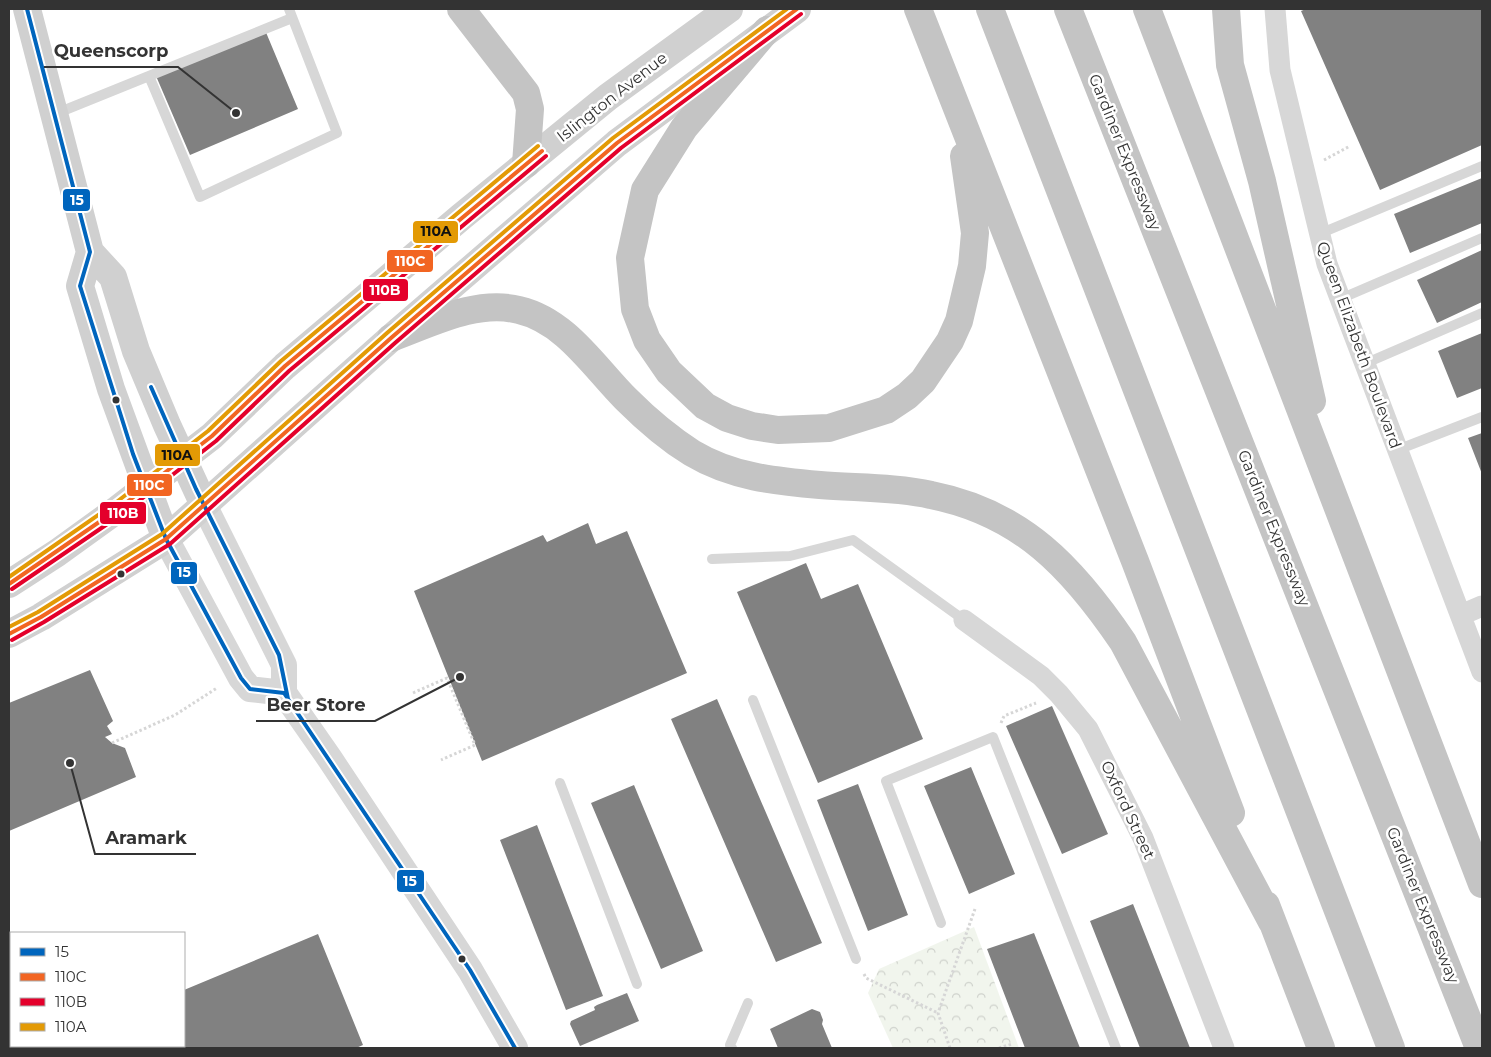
<svg xmlns="http://www.w3.org/2000/svg" width="1491" height="1057" font-family="Montserrat,sans-serif">
<style>
.forest{fill:url(#forest-crowns)}
.building{fill:#818181}
.lines{fill:none;stroke-linecap:round;stroke-linejoin:round}
.path{stroke:#d6d6d6;stroke-width:3;stroke-dasharray:2.5 2.5;stroke-linecap:butt}
.service{stroke:#d7d7d7;stroke-width:10}
.minor{stroke:#d7d7d7;stroke-width:21}
.tertiary{stroke:#d7d7d7;stroke-width:26}
.secondary{stroke:#d0d0d0;stroke-width:28}
.motorway{stroke:#c4c4c4;stroke-width:28}
.bus-1-casing{stroke:#fff;stroke-width:8}
.bus-2-casing{stroke:#fff;stroke-width:8}
.bus-3-casing{stroke:#fff;stroke-width:8}
.bus-4-casing{stroke:#fff;stroke-width:8}
.bus-1{stroke:#0065bd;stroke-width:4}
.bus-2{stroke:#f26522;stroke-width:4}
.bus-3{stroke:#e4002b;stroke-width:4}
.bus-4{stroke:#e39a05;stroke-width:4}
.bus-dot{fill:#333;stroke:#fff;stroke-width:2}
.labels{text-anchor:middle;dominant-baseline:central;stroke-width:5;stroke-linejoin:round;paint-order:stroke}
.street-label{font-size:16px;fill:#333;stroke:#fff}
.leader{fill:none;stroke:#333;stroke-width:2}
.callout-dot{fill:#333;stroke:#fff;stroke-width:2}
.callout-label{font-size:18px;text-anchor:middle;font-weight:bold;fill:#333;stroke:#fff;stroke-width:5;stroke-linejoin:round;paint-order:stroke}
.line-badge{stroke:#fff;stroke-width:2}
.badge-label{font-size:14px;text-anchor:middle;font-weight:bold;fill:#fff}
.pale-badge-label{font-size:14px;text-anchor:middle;font-weight:bold;fill:#111}
</style>
<defs>
<pattern id="forest-crowns" width="20" height="18" patternUnits="userSpaceOnUse" patternTransform="scale(1.25)"><rect width="20" height="18" fill="#f1f5ed"/><path d="M2 6a3 3 0 1 1 6 0M12 15a3 3 0 1 1 6 0" fill="none" stroke="#cfd2cc"/></pattern>
</defs>
<rect width="100%" height="100%" fill="#fff"/>
<path class="forest" d="M974,927L1019,1048H893L868,993L879,969Z"/>
<path class="building" d="M1306,9H1482V145L1380,190L1301,11Z
M265,30L298,109L190,155L156,76Z
M1482,178V223L1410,253L1394,214Z
M1482,250V302L1437,323L1417,280Z
M1482,333V388L1457,398L1438,351Z
M1482,433V474L1468,438Z
M588,523L596,544L627,531L687,673L482,761L414,591L543,535L547,542Z
M806,563L821,599L858,584L923,739L818,783L737,592Z
M90,670L113,721L107,726L112,734L105,737L112,743L125,748L136,777L9,831V703Z
M717,699L822,943L776,962L671,719Z
M1052,706L1108,834L1062,854L1006,726Z
M971,767L1015,874L969,894L924,786Z
M858,784L908,915L868,931L817,800Z
M634,785L703,951L661,969L591,803Z
M537,825L603,996L566,1010L500,840Z
M1133,904L1190,1048H1140L1090,921Z
M1034,933L1080,1048H1025L987,949Z
M318,934L363,1045L356,1048H106L105,1046H184V990Z
M627,993L639,1021L580,1046L570,1024L571,1021L595,1010L594,1007L597,1005Z
M812,1009L820,1012L823,1020L822,1024L832,1048H778L770,1029Z"/>
<g class="lines">
<path class="path" d="M1324,160L1350,146
M413,693L447,678L475,745L441,760
M1001,723L1004,716L1036,703
M112,743L175,715L217,688
M864,974L866,978L938,1013
M950,1048L938,1013L975,909
M999,1048L1012,1044"/>
<path class="service" d="M149,76L292,18
M55,114L149,76L200,197L337,133L289,9
M1319,234L1482,166
M1340,299L1482,238
M1364,364L1482,313
M1397,450L1482,417
M712,559L790,556L853,540L964,620
M753,700L856,959
M560,783L637,984
M941,923L886,781L993,737L1116,1048
M732,1048L730,1045L748,1003"/>
<path class="minor" d="M1275,9L1280,70L1327,264L1482,672
M1461,615L1482,606
M964,620L1041,676L1059,694L1088,729L1143,838L1224,1048"/>
<path class="tertiary" d="M204,505L284,665V693L330,759L470,970L515,1048
M166,539L241,678L250,689L284,693"/>
<path class="secondary" d="M27,9L90,252L113,277L136,351L167,425L204,505
M90,252L80,286L111,389L166,539
M9,584L57,553L118,509L212,436L285,366L461,217L608,97L729,9
M9,634L41,617L166,539L391,338L617,143L797,9"/>
<path class="motorway" d="M461,9L526,93L530,109L526,164
M918,9L1135,561L1231,813
M990,9L1391,1048
M1068,9L1479,1048
M1147,9L1482,884
M1226,9L1230,65L1262,181L1312,401
M767,30L684,128L645,190L630,258L635,309L647,340L669,372L705,406L727,418L752,426L778,430L829,428L886,410L907,396L923,381L950,341L959,321L972,266L975,233L964,156
M391,338C430,324 476,299 519,310C566,321 594,367 626,399C646,419 668,438 692,453C732,477 775,481 820,485C855,488 896,487 931,495C1022,513 1073,568 1123,642L1272,922
M1266,905L1321,1048"/>
<defs>
<path id="bus-1" d="M27,9L90,252L80,286L133,454L166,539L241,678L250,689L284,693L470,970L515,1048
M151,387L196,489L279,655L288,699"/>
<path id="bus-2" d="M9,584L118,509L212,436L285,366L542,151
M9,634L41,617L166,539L391,338L617,143L797,9"/>
<path id="bus-3" d="M12,589L122,514L216,441L289,371L546,156
M12,640L44,622L170,544L395,343L621,148L801,14"/>
<path id="bus-4" d="M9,577L114,504L208,431L281,361L538,146
M9,627L38,612L162,534L387,333L613,138L787,9"/>
</defs>
<use href="#bus-1" class="bus-1-casing"/>
<use href="#bus-2" class="bus-2-casing"/>
<use href="#bus-3" class="bus-3-casing"/>
<use href="#bus-4" class="bus-4-casing"/>
<use href="#bus-1" class="bus-1"/>
<use href="#bus-2" class="bus-2"/>
<use href="#bus-3" class="bus-3"/>
<use href="#bus-4" class="bus-4"/>
</g>
<g class="bus-dot">
<circle cx="116" cy="400" r="4.5"/>
<circle cx="121" cy="574" r="4.5"/>
<circle cx="462" cy="959" r="4.5"/>
</g>
<g class="labels">
<g class="street-label">
<text transform="translate(612 97) rotate(-38)">Islington Avenue</text>
<text transform="translate(1125 152) rotate(68)">Gardiner Expressway</text>
<text transform="translate(1359 345) rotate(70)">Queen Elizabeth Boulevard</text>
<text transform="translate(1274 528) rotate(68)">Gardiner Expressway</text>
<text transform="translate(1128 810) rotate(65)">Oxford Street</text>
<text transform="translate(1423 905) rotate(68)">Gardiner Expressway</text>
</g>
</g>
<path class="leader" d="M236 113L178 67H44M460 677L375 721H256M70 763L95 854H196"/>
<g class="callout-dot">
<circle cx="236" cy="113" r="5"/>
<circle cx="460" cy="677" r="5"/>
<circle cx="70" cy="763" r="5"/>
</g>
<g class="callout-label">
<text x="111" y="57">Queenscorp</text>
<text x="316" y="711">Beer Store</text>
<text x="146" y="844">Aramark</text>
</g>
<g class="line-badge">
<rect x="62" y="188" width="29" height="24" rx="5" fill="#0065bd"/>
<rect x="412" y="220" width="47" height="24" rx="5" fill="#e39a05"/>
<rect x="386" y="249" width="48" height="24" rx="5" fill="#f26522"/>
<rect x="362" y="278" width="47" height="24" rx="5" fill="#e4002b"/>
<rect x="154" y="443" width="47" height="24" rx="5" fill="#e39a05"/>
<rect x="126" y="473" width="47" height="24" rx="5" fill="#f26522"/>
<rect x="99" y="501" width="48" height="24" rx="5" fill="#e4002b"/>
<rect x="170" y="561" width="28" height="24" rx="5" fill="#0065bd"/>
<rect x="396" y="869" width="29" height="24" rx="5" fill="#0065bd"/>
</g>
<g class="badge-label">
<text x="77" y="205">15</text>
<text x="410" y="266">110C</text>
<text x="385" y="295">110B</text>
<text x="149" y="490">110C</text>
<text x="123" y="518">110B</text>
<text x="184" y="577">15</text>
<text x="410" y="886">15</text>
</g>
<g class="pale-badge-label">
<text x="436" y="236">110A</text>
<text x="177" y="460">110A</text>
</g>
<rect width="1491" height="1057" fill="none" stroke="#333333" stroke-width="20"/>
<rect x="10" y="932" width="175" height="115" fill="#ffffff" stroke="#adadad"/>
<rect x="20" y="948" width="25" height="8" fill="#0065bd" stroke="#adadad"/>
<text x="55" y="957" font-size="15" fill="#333333">15</text>
<rect x="20" y="973" width="25" height="8" fill="#f26522" stroke="#adadad"/>
<text x="55" y="982" font-size="15" fill="#333333">110C</text>
<rect x="20" y="998" width="25" height="8" fill="#e4002b" stroke="#adadad"/>
<text x="55" y="1007" font-size="15" fill="#333333">110B</text>
<rect x="20" y="1023" width="25" height="8" fill="#e39a05" stroke="#adadad"/>
<text x="55" y="1032" font-size="15" fill="#333333">110A</text>
</svg>
